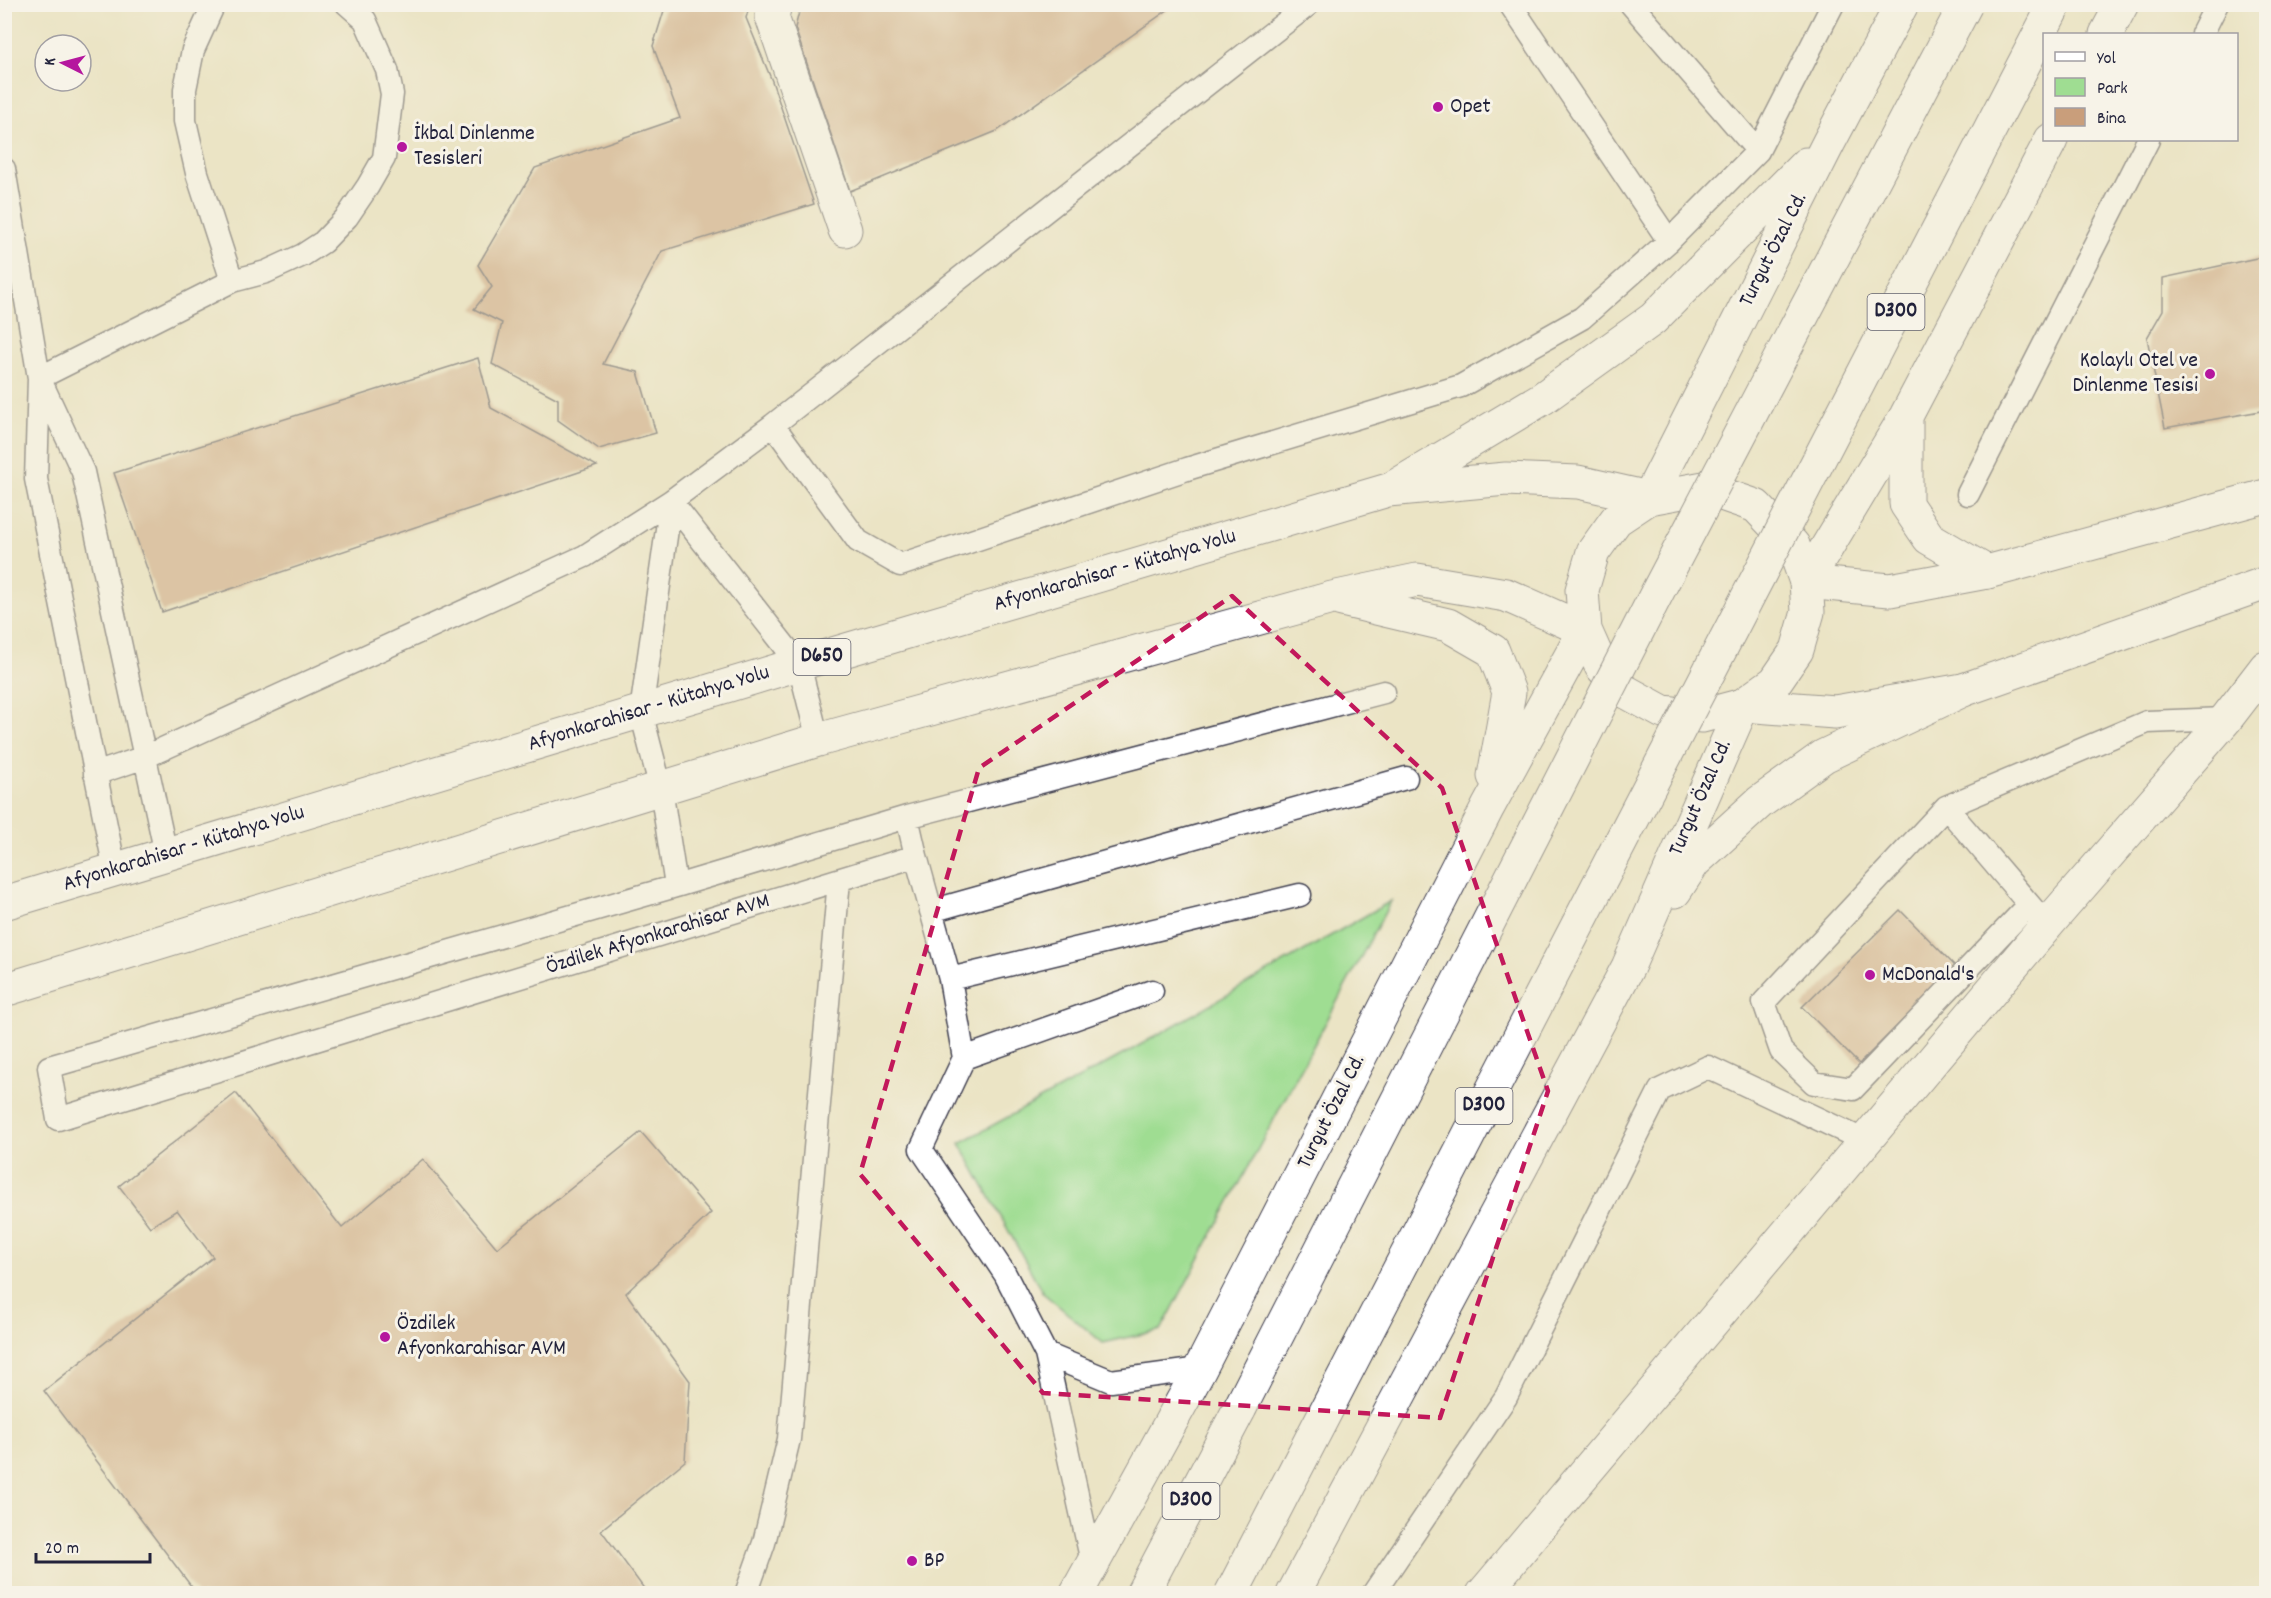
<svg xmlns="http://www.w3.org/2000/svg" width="2271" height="1598" font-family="Dekko,sans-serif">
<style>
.green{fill:#9fdd92;stroke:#608066;stroke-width:1.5}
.building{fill:#c99e7b}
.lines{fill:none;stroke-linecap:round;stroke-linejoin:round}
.lane-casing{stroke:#403f50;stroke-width:25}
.street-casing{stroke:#403f50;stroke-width:35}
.secondary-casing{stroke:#403f50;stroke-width:35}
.highway-casing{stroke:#403f50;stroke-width:35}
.lane{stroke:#fff;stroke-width:22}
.street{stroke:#fff;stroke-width:33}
.secondary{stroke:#fff;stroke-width:33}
.highway{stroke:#fff;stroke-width:33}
.highway-bridge-casing{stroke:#403f50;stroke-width:35;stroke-linecap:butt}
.highway-bridge{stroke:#fff;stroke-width:33}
.marked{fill:none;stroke:#c2185b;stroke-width:4.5;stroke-dasharray:12 8;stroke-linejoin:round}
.poi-dot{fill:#b5179e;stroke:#f7f3e8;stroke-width:2}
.labels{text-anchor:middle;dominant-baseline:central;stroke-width:6;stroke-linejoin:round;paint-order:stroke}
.shield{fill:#f7f3e8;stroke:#62616f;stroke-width:1.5}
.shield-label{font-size:21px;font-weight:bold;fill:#22223b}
.poi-label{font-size:22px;fill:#22223b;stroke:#f7f3e8;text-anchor:start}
.street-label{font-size:22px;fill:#22223b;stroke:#f7f3e8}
</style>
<rect width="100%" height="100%" fill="#f7f3e8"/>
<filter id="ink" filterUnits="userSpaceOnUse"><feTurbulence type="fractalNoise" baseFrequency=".0167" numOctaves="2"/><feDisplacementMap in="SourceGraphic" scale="12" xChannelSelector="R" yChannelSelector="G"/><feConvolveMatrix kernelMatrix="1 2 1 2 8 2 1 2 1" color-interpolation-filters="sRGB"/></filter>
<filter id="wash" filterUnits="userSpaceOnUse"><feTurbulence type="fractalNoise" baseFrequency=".008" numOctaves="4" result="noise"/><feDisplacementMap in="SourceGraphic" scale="24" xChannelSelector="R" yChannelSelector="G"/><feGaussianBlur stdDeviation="1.35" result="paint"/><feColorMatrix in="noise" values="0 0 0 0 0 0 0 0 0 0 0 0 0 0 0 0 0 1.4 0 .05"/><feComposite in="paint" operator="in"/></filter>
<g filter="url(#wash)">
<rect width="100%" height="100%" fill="#ebe4c5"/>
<path class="green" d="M1391,901L1161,1330L1103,1343L1043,1293L960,1143L1126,1053Z"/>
<g id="blocks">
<path class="building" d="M666,4H750L746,18L772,81L814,204L662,251L603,364L638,372L656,433L599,449L558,420V399L492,364L502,323L474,309L492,287L478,265L535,168L680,118L653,46Z
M801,4H881L880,8L889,4H1176L997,131L850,191L795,28Z
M2266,256V410L2165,428L2147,338L2163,310V278Z
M478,358L491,408L597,466L162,612L114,473Z
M1900,910L1956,967L1859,1064L1802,1007Z
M236,1093L342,1228L423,1159L497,1248L641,1132L711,1213L626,1293L690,1381L685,1461L601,1530L648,1594H197L44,1391L213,1257L177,1210L150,1227L119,1186Z"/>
</g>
</g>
<g filter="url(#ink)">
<use href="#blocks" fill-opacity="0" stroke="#403f50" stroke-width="1.5"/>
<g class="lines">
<defs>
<path id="lane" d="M1510,4L1669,241
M1631,4L1758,151
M2202,34L2217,4
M4,169L39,378L36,479L115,870
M232,281L266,272L303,255L323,242L347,217L368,186L384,158L392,94L387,70L365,20L347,4
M39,378L232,281L197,173L185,121V89L193,50L214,4
M41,382L83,472L166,854
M773,425L858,541L900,565L1187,469L1461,386L1582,318L1669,241L1758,151L1833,4
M1968,494L2148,140
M671,501L641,712L661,789L676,886L49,1067L58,1119L916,856L950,979L964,1058L921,1149L1005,1274L1046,1354L1092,1562
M671,501L799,664L818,740
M95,774L145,757L585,556L671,501L773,425L1309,4
M1946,807L2039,916
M907,817L916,856
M676,886L907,817L1384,692
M2029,905L1853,1089L1814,1083L1781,1051L1764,1002L1946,807L2147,722L2226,719
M931,911L1406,778
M950,979L1300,895
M964,1058L1152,991
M1046,1354L1111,1381L1200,1369
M746,1594L764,1543L789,1439L839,880
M1373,1594L1506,1397L1660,1090L1708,1067L1865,1141"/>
<path id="street" d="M775,4L772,17L845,230
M1483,1594L2047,925L2226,719L2266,667"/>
<path id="secondary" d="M1806,582L1890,590L1987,572L2266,496
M1743,705L1835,712L1963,690L2266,583"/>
<path id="highway" d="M2106,34L2122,4
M1906,417V504L1929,538L1987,572
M1396,486L1543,398L1653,319L1806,164
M1806,582L1793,545L1756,506L1704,488L1649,498L1616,520L1593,552L1582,590L1585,630L1601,666L1621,689L1663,712L1702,716L1743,705L1775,682L1797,650L1808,612L1806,582L1906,416L2051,140
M1342,600L1448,625L1493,651L1509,692L1494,776
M1675,891L1694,862L1760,802L1824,756L1963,690
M4,903L799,664L1388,490L1506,479L1578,482L1649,498L1829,142L1902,4
M4,990L818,740L1332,598L1417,580L1506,595L1585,630L1488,807L1200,1369L1076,1594
M1142,1594L1240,1408
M1293,1594L1628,967L1743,705"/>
</defs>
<use href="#lane" class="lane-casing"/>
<use href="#street" class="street-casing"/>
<use href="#secondary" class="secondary-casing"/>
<use href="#highway" class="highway-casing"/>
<use href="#lane" class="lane"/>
<use href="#street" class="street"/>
<use href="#secondary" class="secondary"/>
<use href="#highway" class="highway"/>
<defs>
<path id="highway-bridge" d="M1240,1408L1660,587L1966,4
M1231,1594L2055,4"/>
</defs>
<use href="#highway-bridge" class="highway-bridge-casing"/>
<use href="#highway-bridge" class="highway-bridge"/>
</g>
</g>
<path d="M0 0H2271V1598H0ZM1232,596L1442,788L1548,1091L1440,1418L1043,1393L860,1174L979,768Z" fill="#ebe4c5" fill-opacity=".55" fill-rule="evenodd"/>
<path class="marked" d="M1232,596L1442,788L1548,1091L1440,1418L1043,1393L860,1174L979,768Z"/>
<g class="poi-dot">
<circle cx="1438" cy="107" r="6"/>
<circle cx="402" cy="147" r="6"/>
<circle cx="2210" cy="374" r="6"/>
<circle cx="1870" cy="975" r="6"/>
<circle cx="385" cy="1337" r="6"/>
<circle cx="912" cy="1561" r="6"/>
</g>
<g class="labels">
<g class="shield">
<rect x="1867.5" y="294" width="57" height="36" rx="4.5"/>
<rect x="793.5" y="639" width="57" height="36" rx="4.5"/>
<rect x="1455.5" y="1088" width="57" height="36" rx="4.5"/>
<rect x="1162.5" y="1483" width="57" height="36" rx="4.5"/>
</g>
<g class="shield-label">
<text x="1896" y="312">D300</text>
<text x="822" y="657">D650</text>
<text x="1484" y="1106">D300</text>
<text x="1191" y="1501">D300</text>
</g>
<g class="poi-label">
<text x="1450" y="107">Opet</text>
<text x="414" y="134">İkbal Dinlenme<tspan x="414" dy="25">Tesisleri</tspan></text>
<text x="2198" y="361" text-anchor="end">Kolaylı Otel ve<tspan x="2198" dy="25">Dinlenme Tesisi</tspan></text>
<text x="1882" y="975">McDonald's</text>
<text x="397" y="1324">Özdilek<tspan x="397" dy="25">Afyonkarahisar AVM</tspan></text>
<text x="924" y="1561">BP</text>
</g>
<g class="street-label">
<text transform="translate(1774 250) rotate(-63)">Turgut Özal Cd.</text>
<text transform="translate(1115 571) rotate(-16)">Afyonkarahisar - Kütahya Yolu</text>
<text transform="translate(649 709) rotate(-17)">Afyonkarahisar - Kütahya Yolu</text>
<text transform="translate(1701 798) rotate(-66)">Turgut Özal Cd.</text>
<text transform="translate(184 849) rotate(-17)">Afyonkarahisar - Kütahya Yolu</text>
<text transform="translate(658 935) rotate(-17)">Özdilek Afyonkarahisar AVM</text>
<text transform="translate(1332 1112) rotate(-63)">Turgut Özal Cd.</text>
</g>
</g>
<rect width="2271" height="1598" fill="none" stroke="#f7f3e8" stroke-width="24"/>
<rect x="2043" y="33" width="195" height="108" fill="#f7f3e8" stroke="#a29fa3" stroke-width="1.5"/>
<rect x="2055" y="52" width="30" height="9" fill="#ffffff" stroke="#a29fa3" stroke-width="1.5"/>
<text x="2097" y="63" font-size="18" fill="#22223b">Yol</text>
<rect x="2055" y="78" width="30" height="18" fill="#9fdd92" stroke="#a29fa3" stroke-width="1.5"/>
<text x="2097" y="93" font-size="18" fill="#22223b">Park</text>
<rect x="2055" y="108" width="30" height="18" fill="#c99e7b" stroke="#a29fa3" stroke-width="1.5"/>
<text x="2097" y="123" font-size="18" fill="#22223b">Bina</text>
<g transform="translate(63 63) rotate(276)"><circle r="28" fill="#f7f3e8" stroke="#a29fa3" stroke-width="1.5"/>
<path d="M0-4.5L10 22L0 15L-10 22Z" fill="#b5179e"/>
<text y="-9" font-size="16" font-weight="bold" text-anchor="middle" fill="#22223b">K</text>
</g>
<path d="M36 1553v9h114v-9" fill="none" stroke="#22223b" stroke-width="3"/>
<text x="45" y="1553" font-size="18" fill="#22223b" stroke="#f7f3e8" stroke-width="4.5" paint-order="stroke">20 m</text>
</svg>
